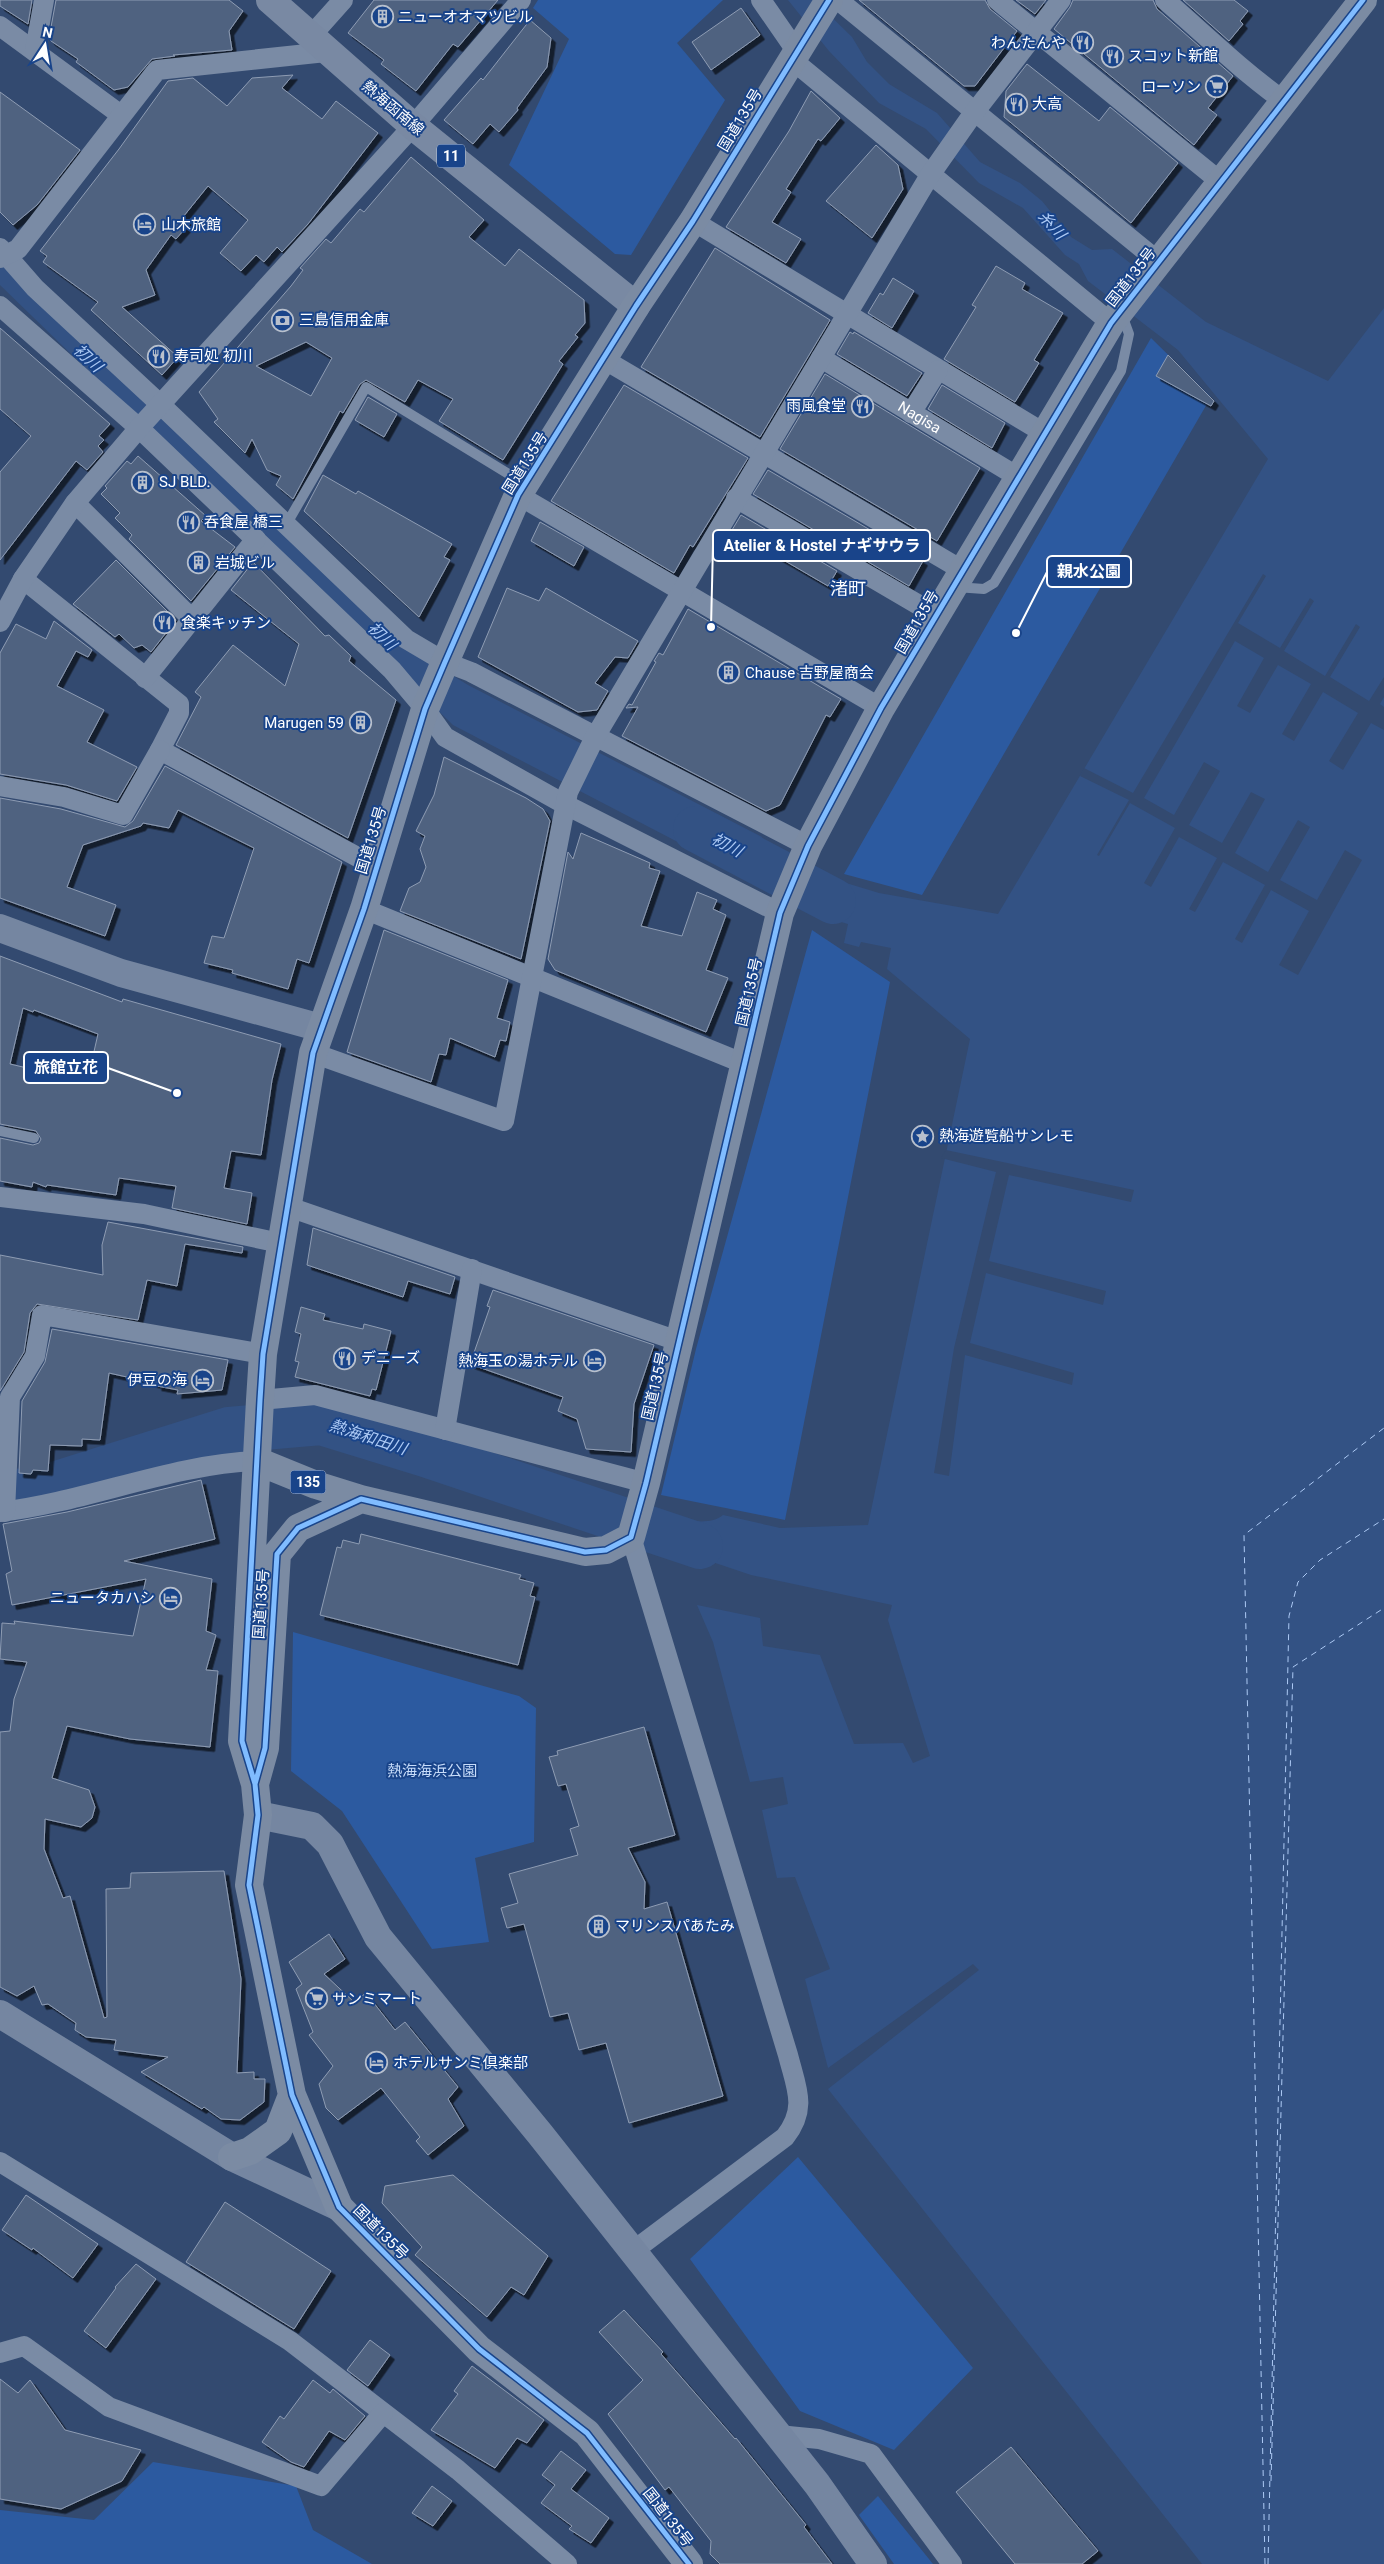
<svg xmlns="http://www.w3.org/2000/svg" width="1384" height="2564" font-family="Roboto,'Noto Sans JP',sans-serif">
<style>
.green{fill:#2c5aa0}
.water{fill:#335284}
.pier{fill:#334a70}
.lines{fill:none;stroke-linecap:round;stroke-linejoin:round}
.river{stroke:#335284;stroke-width:46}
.ferry{stroke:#adcaf5;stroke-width:1;stroke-dasharray:6 5;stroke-linecap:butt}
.building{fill:#4f6280;stroke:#8e9cb3;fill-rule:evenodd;filter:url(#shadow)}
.lane{stroke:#7a8ba5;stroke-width:10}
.street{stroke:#7a8ba5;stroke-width:20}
.secondary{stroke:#7586a1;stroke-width:28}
.primary{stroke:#7989a3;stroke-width:28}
.highway{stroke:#7b8ba3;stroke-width:28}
.cycleway-casing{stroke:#19448a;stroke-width:8}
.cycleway{stroke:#80bcff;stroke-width:5}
.labels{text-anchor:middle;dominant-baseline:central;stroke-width:4;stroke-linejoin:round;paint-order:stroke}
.shield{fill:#19448a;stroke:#bac7dc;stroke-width:1}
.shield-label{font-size:14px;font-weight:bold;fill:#fff}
.poi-label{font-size:15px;fill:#fff;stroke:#19448a;text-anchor:start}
.street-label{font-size:15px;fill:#fff;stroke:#19448a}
.park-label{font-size:15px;fill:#c7dcfa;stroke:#19448a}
.water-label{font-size:16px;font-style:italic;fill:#adcaf5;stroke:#19448a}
.quarter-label{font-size:18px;fill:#fff;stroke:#19448a}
.leader{fill:none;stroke:#fff;stroke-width:2}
.callout-dot{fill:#fff;stroke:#19448a;stroke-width:2}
.callout{fill:#19448a;stroke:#fff;stroke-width:2}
.callout-label{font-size:16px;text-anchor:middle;font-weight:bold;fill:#fff}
</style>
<defs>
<filter id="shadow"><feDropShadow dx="4.5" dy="4.5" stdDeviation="0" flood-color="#0009"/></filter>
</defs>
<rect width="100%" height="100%" fill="#334a70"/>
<path class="green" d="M538,0H723L677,43L725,100L631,255L615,254L509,165L569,39L533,8Z
M1151,338L1211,397L922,895L844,874Z
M812,930L890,982L785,1520L661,1495L696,1349Z
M293,1632L519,1696L536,1708L534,1842L475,1858L489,1942L432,1949L342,1811L291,1771Z
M798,2157L973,2368L894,2450L800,2411L690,2259Z
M153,2462L296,2486L313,2530L372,2564H0V2510L94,2520Z
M878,2496L933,2564H894L859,2515Z"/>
<path class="water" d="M788,0H814L852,37L867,62L889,84L937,113L980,162L1020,183L1042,201L1071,237L1092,250L1112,249L1206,322L1328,381L1384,308V2564H1202L828,2089L979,1970L973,1964L828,2068L805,1979L830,1969L795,1877L777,1878L762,1810L788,1804L783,1777L750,1782L713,1642L697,1605L760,1618L763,1646L820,1655L854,1744L903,1743L913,1763L930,1756L888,1620L892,1605L751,1575L659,1544L665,1516C682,1519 709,1527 723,1515L780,1528L868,1525L970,1039L887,969L891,948L861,942L859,947L844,943L848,924L818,915L833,879L879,893L998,914L1268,459L1178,350L1088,281L1079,264L1065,255L1023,208L979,183L926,129L879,103L829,51Z
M0,253L401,644L468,685L762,837L745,877L453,725L0,285Z"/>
<path class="pier" d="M1263,574L1266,576L1238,623L1280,648L1310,598L1314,601L1284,651L1325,676L1356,624L1360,627L1330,677L1369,701L1384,677V697L1380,704L1384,707V730L1371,723L1343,770L1329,761L1358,713L1323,692L1294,741L1282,734L1311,684L1278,665L1250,713L1237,706L1264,658L1235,641L1144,798L1174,815L1204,762L1220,771L1189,825L1222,843L1251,792L1265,799L1235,853L1268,872L1298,820L1310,827L1280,880L1317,900L1345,850L1362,860L1298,975L1279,965L1309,911L1271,890L1242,943L1235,939L1265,885L1223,862L1195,912L1189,909L1217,858L1179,837L1151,887L1144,883L1175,828L1130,803L1099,856L1097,855L1129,800L1080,776L1084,768L1133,793Z
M946,1150L1134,1190L1131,1202L1009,1175L989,1261L1106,1291L1103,1305L986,1273L970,1343L1074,1373L1072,1385L965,1355L949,1476L934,1473L954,1348L996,1172L941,1158Z"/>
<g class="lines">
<path class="river" d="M696,829L833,901
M0,1493L38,1490L229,1430L321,1422L422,1453L700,1546"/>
<path class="ferry" d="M1271,2481L1293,1667L1384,1608
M1265,2564L1244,1535L1384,1428
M1268,2564L1289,1616L1298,1582L1320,1560L1384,1519"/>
</g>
<path class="building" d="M0,0H32L28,24L0,6Z
M56,0H229L243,11L229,31L232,50L173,55L175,56L152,59L128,87L114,90L76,62L78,59L51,41L49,38Z
M374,0H498L458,47L453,44L416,91L381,64L384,60L348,33Z
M859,0H985L990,9L1017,31L975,86H964Z
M1016,0H1046L1035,14Z
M1073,0H1153L1157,9L1233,76L1208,108L1217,115L1194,145L1054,29L1070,7Z
M1183,0H1234L1248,11L1240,21L1243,24L1229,41Z
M741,8L760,35L711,70L692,42Z
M530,20L551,38L547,67L517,108L518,110L499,132L490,124L473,144L444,120L481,78L483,80Z
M1027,64L1099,121L1110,107L1178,163L1131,223L1004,117L1006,91Z
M293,75L282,88L322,119L336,101L378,133L308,224L282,252L277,247L264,262L256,255L241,271L220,253L248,220L208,186L183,217L190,223L176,239L171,235L146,270L155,295L122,307L178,357L162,375L91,310L98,302L43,262L47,256L40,251L119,149L168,81L193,78L227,106L252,78Z
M811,91L840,118L821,141L818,139L786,189L791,192L772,222L801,239L786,263L726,227L789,131Z
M0,92L80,150L37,205L13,225L0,212Z
M876,145L898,165L903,189L872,238L826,201Z
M411,157L484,220L469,237L505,266L519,249L584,300L585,323L575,335L578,337L559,361L563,364L503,460L439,421L453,399L418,380L405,402L366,380L360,384L343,413L340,411L293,499L276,485L281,476L267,470L252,439L245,453L214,422L218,419L199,392L291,286L303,270L300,268L326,239L331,243L360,209L364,212ZM306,342L332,358L311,396L256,366Z
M715,248L830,320L760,437L641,367Z
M996,266L1025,283L1022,289L1063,313L1034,360L1039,363L1015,402L944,359L976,307L972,305Z
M893,278L914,291L892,328L868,313L880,293L883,295Z
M0,328L110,424L99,436L104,440L98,446L103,452L87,470L76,461L0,560V472L31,436L0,409Z
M850,332L853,334L854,332L922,373L907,396L837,354Z
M1168,355L1214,401L1211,406L1156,376Z
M825,374L980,468L937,541L780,449Z
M624,385L748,458L693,547L690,545L674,573L551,501Z
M942,385L1005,423L992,448L928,409Z
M368,397L397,414L384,437L355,420Z
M138,456L206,516L201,521L235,547L191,601L129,539L132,535L115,518L120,513L101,494L107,488L105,486L127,461L131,464Z
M768,470L923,561L909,586L753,494Z
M323,475L356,494L358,491L452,544L444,557L450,560L419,617L304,511Z
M741,515L837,571L828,586L732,530Z
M540,522L584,547L574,566L531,541Z
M116,560L176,620L151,652L142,645L134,648L119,634L115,637L73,604Z
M253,562L325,636L329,635L351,656L349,661L396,700L348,838L176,745L201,697L195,692L233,645L285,686L299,644L231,590Z
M507,588L539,601L546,588L638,641L628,658L615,657L595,683L608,691L597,710L578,712L478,657Z
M688,609L841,699L830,717L826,715L780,805L766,811L622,736L638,707L626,708L629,704L632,705L656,662L654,661L659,653L663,655Z
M54,621L92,650L88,657L76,651L57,686L104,710L87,742L137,767L117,801L66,785L0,774V653L16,624L46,639Z
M444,757L526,798L543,809L550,821L521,959L400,911L409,888L420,882L426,867L420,849L425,836L416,831L434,795Z
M165,766L342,862L309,963L297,959L288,989L232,973L233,970L204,963L212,936L224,938L254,848L178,810L169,828L143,823L141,826L83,845L67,887L116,905L105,936L0,898V798L61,809L125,827L133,821Z
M581,833L650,863L649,868L660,871L641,926L682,936L697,892L717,900L713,909L726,915L706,970L728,978L706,1032L555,970L548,959L568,852L573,859Z
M384,930L508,980L497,1018L510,1022L506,1041L500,1040L495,1057L450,1038L446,1055L439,1054L431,1082L347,1052Z
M0,956L122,1002L123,999L281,1044L272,1080L261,1155L231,1151L224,1188L252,1193L247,1224L172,1208L176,1186L119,1178L116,1195L47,1185L46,1187L33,1182L32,1187L0,1181V1138L33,1145L39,1143L41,1139L36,1131L0,1124ZM23,1008L33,1012L34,1010L98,1034L87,1082L10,1064Z
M108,1222L243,1247L242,1253L185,1244L177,1286L147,1280L138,1320L37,1304L30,1313L24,1352L0,1391V1255L103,1275L102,1245Z
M313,1228L455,1277L450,1294L408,1281L403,1297L307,1265Z
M493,1290L654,1345L634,1404L631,1452L586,1449L577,1419L558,1411L563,1397L470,1364L490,1307L487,1306Z
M301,1307L325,1314L323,1320L363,1329L364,1324L391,1331L376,1390L372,1389L370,1396L295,1377L299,1362L295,1361L301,1334L295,1332Z
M52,1329L228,1360L222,1390L177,1394L178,1390L157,1386L158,1384L109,1373L100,1440L82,1439V1446L50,1445L48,1471L33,1470L31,1474L19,1473L22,1401L45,1362Z
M201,1480L215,1539L124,1561L212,1579L206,1631L216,1635L206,1670L218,1671L210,1747L130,1739L67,1726L52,1778L89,1790L95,1807L92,1818L81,1827L45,1819L44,1849L63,1898L70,1896L104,2018L107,2017L106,1889L130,1888L131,1873L224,1871L241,1979L237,2073L254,2072V2079H265L264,2102L240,2120L221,2119L204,2107L202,2109L141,2072L168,2057L114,2050L116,2040L86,2037L75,2030L76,2023L48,2004L42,2005L34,1986L17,1996L0,1987V1732L10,1731L14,1699L27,1662L0,1659L2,1623L15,1624L14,1621L133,1636L146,1579L12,1605L6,1574L12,1571L3,1524L67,1512Z
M361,1534L521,1575L519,1579L534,1583L530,1596L535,1597L518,1665L320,1615L337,1547L341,1548L343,1540L359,1544Z
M644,1727L675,1835L628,1848L645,1882L644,1909L667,1902L723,2096L629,2123L606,2043L579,2050L568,2013L550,2017L524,1924L507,1928L501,1908L518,1903L509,1874L578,1855L570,1829L579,1826L566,1784L558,1786L549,1757L558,1755L557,1751Z
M329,1934L345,1959L324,1974L354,2002L366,1993L395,2030L405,2022L458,2087L448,2099L464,2126L428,2155L416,2141L420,2137L381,2088L338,2120L326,2108L319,2084L333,2066L309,2035L313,2032L296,1989L302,1984L289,1962Z
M453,2175L548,2256L524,2295L511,2287L487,2317L415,2255L422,2247L382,2203L385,2186Z
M26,2195L98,2244L73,2278L33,2248L32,2250L2,2230Z
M225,2202L331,2271L294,2329L186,2262Z
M136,2264L156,2279L106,2348L84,2331L116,2288L115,2287Z
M624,2310L663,2352L661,2354L735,2439L736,2438L806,2525L804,2527L832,2564H720L710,2554L711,2541L669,2487L665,2490L608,2414L643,2380L599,2332Z
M370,2340L390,2355L368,2386L347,2370Z
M472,2366L544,2420L527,2443L517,2438L495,2468L431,2430L458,2394L454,2391Z
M0,2379L18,2393L30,2380L65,2430L141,2450L122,2481L61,2509L0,2499Z
M313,2380L330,2393L333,2389L365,2416L345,2440L329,2431L304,2467L291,2462L262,2442L280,2416L284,2419Z
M1011,2447L1098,2551L1082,2564H1015L956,2492Z
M561,2451L586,2470L571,2489L609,2518L591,2543L569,2529L572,2526L541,2503L555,2485L542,2475Z
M432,2486L452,2501L433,2526L412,2513Z"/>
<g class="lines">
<path class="lane" d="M286,525L366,387L525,484
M956,587L984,589L994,583L1121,371L1129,334L1122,315
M0,1131L34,1138"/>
<g class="street">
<path d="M761,0L797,52"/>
<path d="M838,0L1159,262"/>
<path d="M997,0L1222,183"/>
<path d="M1165,0C1204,34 1242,71 1284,101"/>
<path d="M0,26L121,115"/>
<path d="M310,37L343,0"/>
<path d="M35,50L44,0"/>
<path d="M791,59L1111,323"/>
<path d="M693,221L1044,433"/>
<path d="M0,248L35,288L161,405L406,639L445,662L471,672L808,846"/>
<path d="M0,258L18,249L157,70L326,52"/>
<path d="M0,306L139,428L392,670L425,709L445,737L566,805L780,913"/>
<path id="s1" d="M821,358L1018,477"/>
<path d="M605,360L962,570"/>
<path d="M911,413L938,370"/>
<path d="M518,495L881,708"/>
<path d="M736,498L936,615"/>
<path d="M75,503L193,620"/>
<path d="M23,579L179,704V713L160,750L376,867"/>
<path d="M0,622L23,579L75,503L139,428L413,126L521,0"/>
<path d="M145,678L256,539"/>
<path d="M0,786L64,797L123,815L160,750"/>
<path d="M364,909L745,1064"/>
<path d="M313,1053L504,1121L568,792L595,737L930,175L970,118L1061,0"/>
<path d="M0,1197L144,1214L280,1243"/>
<path d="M286,1206L678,1341"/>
<path d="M260,1400L315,1395L646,1483"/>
<path d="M445,1430L472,1269"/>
<path d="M0,1512C86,1502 172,1464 257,1461"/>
<path d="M5,1512L10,1397L35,1356L42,1315L263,1354"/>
<path d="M631,1537L788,2055C796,2087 808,2108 785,2137L633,2251"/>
<path d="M0,2162L290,2341L458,2470L567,2564"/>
<path d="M0,2353L24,2346L109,2407L321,2486L383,2413"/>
<path d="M778,2435L819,2439L871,2454L952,2564"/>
</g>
<path class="secondary" d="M0,928L121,973L321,1028
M258,1815L312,1826L330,1844L378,1937L540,2134L817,2484L873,2564
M0,2014L232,2157L339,2207"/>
<path class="primary" d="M270,0L413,126L636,306"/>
<path class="highway" d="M257,1461L316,1485L361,1499
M255,1784L265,1748L277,1554L298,1528L361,1499L585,1552L606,1550L631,1537L646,1483L780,913L808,846L881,708L1111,323L1363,0
M232,2157L250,2151L278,2131L292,2095
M689,2564L587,2433L479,2349L339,2207L292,2095L249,1885L258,1815L255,1784L242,1741L260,1400L263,1354L313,1053L364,909L425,709L445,662L518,495L636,306L693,221L829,0"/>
<defs>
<path id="cycleway" d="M255,1784L265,1748L277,1554L298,1528L361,1499L585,1552L606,1550L631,1537L646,1483L780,913L808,846L881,708L1111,323L1363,0
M689,2564L587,2433L479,2349L339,2207L292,2095L249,1885L258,1815L255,1784L242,1741L260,1400L263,1354L313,1053L364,909L425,709L445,662L518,495L636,306L693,221L829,0"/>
</defs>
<use href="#cycleway" class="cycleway-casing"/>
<use href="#cycleway" class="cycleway"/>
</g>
<defs>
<symbol id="building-ring" viewBox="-11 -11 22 22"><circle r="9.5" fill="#19448a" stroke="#b8c0cd" stroke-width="1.5"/><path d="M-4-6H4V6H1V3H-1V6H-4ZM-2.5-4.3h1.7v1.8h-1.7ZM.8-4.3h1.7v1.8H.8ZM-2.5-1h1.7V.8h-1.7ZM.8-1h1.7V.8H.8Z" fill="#b8c0cd"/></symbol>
<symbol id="restaurant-ring" viewBox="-11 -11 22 22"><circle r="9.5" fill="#19448a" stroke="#b8c0cd" stroke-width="1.5"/><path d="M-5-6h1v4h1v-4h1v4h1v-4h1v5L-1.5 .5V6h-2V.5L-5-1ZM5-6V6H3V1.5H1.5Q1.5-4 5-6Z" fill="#b8c0cd"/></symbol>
<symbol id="supermarket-ring" viewBox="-11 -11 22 22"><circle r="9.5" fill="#19448a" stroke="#b8c0cd" stroke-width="1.5"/><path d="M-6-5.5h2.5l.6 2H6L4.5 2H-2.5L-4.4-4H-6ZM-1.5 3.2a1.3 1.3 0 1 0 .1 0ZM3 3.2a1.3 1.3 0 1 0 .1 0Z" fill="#b8c0cd"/></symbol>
<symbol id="hotel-ring" viewBox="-11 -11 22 22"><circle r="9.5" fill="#19448a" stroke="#b8c0cd" stroke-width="1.5"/><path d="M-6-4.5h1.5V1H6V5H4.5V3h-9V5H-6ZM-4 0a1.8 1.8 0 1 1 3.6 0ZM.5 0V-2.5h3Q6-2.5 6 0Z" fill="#b8c0cd"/></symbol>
<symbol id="bank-ring" viewBox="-11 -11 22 22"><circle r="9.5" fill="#19448a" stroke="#b8c0cd" stroke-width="1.5"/><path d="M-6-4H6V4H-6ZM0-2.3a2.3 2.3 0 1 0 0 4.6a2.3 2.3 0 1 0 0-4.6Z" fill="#b8c0cd"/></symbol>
<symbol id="sight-ring" viewBox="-11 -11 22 22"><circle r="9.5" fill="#19448a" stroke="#b8c0cd" stroke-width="1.5"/><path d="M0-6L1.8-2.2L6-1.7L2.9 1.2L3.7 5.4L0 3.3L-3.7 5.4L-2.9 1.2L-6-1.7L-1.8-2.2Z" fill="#b8c0cd"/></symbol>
</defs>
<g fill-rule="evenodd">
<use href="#building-ring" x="370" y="4" width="25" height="25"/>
<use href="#restaurant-ring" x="1070" y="30" width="25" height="25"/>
<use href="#restaurant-ring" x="1100" y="44" width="25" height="25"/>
<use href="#supermarket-ring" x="1204" y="74" width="25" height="25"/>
<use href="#restaurant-ring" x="1004" y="92" width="25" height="25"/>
<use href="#hotel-ring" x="132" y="212" width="25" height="25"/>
<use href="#bank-ring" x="270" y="308" width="25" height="25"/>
<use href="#restaurant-ring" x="146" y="344" width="25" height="25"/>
<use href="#restaurant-ring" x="850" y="394" width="25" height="25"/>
<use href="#building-ring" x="130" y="470" width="25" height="25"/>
<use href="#restaurant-ring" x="176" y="510" width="25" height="25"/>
<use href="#building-ring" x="186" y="550" width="25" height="25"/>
<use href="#restaurant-ring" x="152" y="610" width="25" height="25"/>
<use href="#building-ring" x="716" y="660" width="25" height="25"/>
<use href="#building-ring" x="348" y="710" width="25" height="25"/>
<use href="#sight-ring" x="910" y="1124" width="25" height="25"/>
<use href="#restaurant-ring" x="332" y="1346" width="25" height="25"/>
<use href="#hotel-ring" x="582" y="1348" width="25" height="25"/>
<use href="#hotel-ring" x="190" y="1368" width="25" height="25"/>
<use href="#hotel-ring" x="158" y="1586" width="25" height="25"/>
<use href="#building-ring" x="586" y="1914" width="25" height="25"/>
<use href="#supermarket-ring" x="304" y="1986" width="25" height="25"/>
<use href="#hotel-ring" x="364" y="2050" width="25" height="25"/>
</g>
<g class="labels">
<g class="shield">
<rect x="437" y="144.5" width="28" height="23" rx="4"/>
<rect x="290.5" y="1470.5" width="35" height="23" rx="4"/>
</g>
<g class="shield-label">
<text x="451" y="156">11</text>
<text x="308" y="1482">135</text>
</g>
<g class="poi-label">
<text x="398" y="17">ニューオオマツビル</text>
<text x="1066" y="43" text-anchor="end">わんたんや</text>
<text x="1128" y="56">スコット新館</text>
<text x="1201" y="87" text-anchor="end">ローソン</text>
<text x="1032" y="104">大高</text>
<text x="161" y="225">山木旅館</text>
<text x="299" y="320">三島信用金庫</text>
<text x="174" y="356">寿司処 初川</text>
<text x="846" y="406" text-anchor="end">雨風食堂</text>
<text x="159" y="482">SJ BLD.</text>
<text x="204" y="522">呑食屋 橋三</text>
<text x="215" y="563">岩城ビル</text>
<text x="181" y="623">食楽キッチン</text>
<text x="745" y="673">Chause 吉野屋商会</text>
<text x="344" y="723" text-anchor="end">Marugen 59</text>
<text x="939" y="1136">熱海遊覧船サンレモ</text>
<text x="361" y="1358">デニーズ</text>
<text x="578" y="1361" text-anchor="end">熱海玉の湯ホテル</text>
<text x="187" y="1380" text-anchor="end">伊豆の海</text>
<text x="155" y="1598" text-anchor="end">ニュータカハシ</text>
<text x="615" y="1926">マリンスパあたみ</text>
<text x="332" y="1999">サンミマート</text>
<text x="393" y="2063">ホテルサンミ倶楽部</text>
</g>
<g class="street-label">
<text transform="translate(393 108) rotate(40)">熱海函南線</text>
<text transform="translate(740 120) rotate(-59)">国道135号</text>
<text transform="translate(1131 277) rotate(-52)">国道135号</text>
<text stroke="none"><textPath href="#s1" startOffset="115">Nagisa</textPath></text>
<text transform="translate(525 463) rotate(-58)">国道135号</text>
<text transform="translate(917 622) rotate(-60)">国道135号</text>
<text transform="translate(371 840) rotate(-73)">国道135号</text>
<text transform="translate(749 992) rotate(-77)">国道135号</text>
<text transform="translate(655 1386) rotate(-77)">国道135号</text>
<text transform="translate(261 1604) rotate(-86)">国道135号</text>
<text transform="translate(381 2232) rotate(45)">国道135号</text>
<text transform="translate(668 2517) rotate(52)">国道135号</text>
</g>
<g class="park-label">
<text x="432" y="1771">熱海海浜公園</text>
</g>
<g class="water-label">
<text transform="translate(1052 225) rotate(48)">糸川</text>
<text transform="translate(88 358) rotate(43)">初川</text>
<text transform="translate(382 636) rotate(44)">初川</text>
<text transform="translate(727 845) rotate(28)">初川</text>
<text transform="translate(368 1437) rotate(18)">熱海和田川</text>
</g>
<g class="quarter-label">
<text x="848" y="588">渚町</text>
</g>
</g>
<path class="leader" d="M711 627L713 545M1016 633L1047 572M177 1093L108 1068"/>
<g class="callout-dot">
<circle cx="711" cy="627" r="5"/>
<circle cx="1016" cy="633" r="5"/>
<circle cx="177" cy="1093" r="5"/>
</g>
<g class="callout">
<rect x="713" y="530" width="217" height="31" rx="5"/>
<rect x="1047" y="556" width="84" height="31" rx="5"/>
<rect x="24" y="1052" width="84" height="31" rx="5"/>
</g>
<g class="callout-label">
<text x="822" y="551">Atelier &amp; Hostel ナギサウラ</text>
<text x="1089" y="577">親水公園</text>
<text x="66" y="1073">旅館立花</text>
</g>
<g transform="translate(45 45) rotate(12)" stroke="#19448a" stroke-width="4" paint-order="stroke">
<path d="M0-4L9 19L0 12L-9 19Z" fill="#ffffff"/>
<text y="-8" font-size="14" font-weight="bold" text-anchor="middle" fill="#ffffff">N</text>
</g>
</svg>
